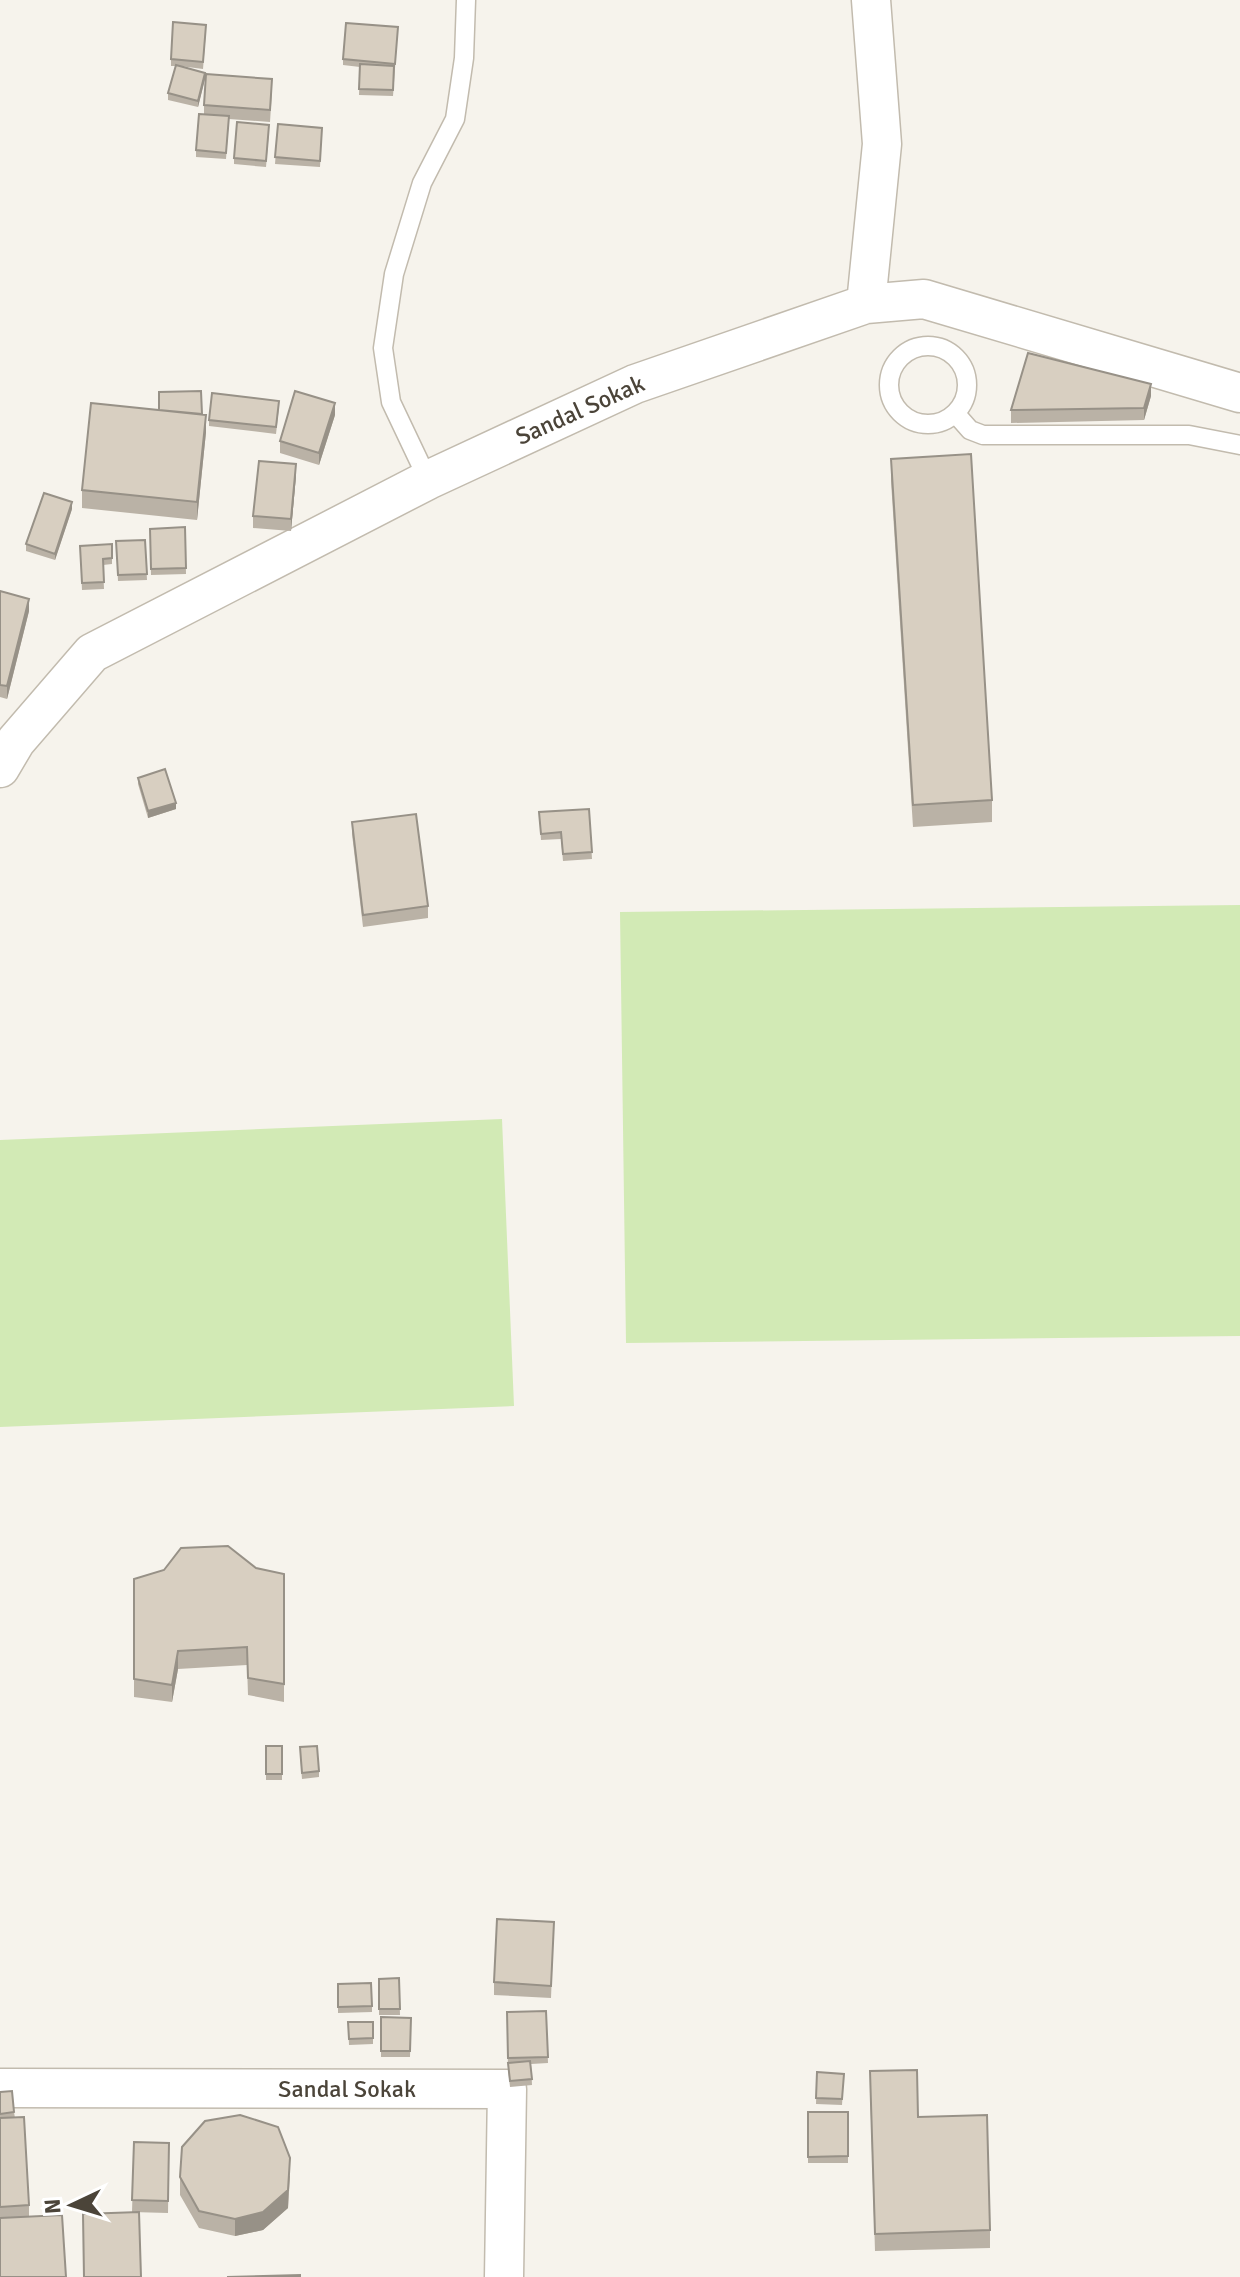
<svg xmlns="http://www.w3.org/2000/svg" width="1240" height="2277" font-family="Signika,sans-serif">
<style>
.green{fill:#d2eab5}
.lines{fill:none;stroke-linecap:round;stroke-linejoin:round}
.service-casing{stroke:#c2bbae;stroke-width:21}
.minor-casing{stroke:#c2bbae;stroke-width:41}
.service{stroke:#fff;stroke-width:18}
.minor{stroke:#fff;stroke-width:38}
.wall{fill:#bab2a6}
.shaded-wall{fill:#979187}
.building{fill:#d8cfc1;stroke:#979187;stroke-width:2}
.labels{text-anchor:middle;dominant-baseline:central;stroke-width:8;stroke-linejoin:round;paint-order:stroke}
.street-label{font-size:24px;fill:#4b4439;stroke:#fff}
</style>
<rect width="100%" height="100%" fill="#f6f3ec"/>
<path class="green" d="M1240,905V1336L626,1343L620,912Z
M502,1119L514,1406L0,1427V1140Z"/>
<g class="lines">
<defs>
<path id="service" d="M889 385a39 39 0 1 1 78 0a39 39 0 1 1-78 0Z
M955,413L970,430L983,435H1189L1240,445
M428,480L391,402L383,348L394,274L422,183L455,119L464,58L466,0"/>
<path id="minor" d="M866,304L882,144L871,0
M0,768L16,741L92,653L428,480L635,384L866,304L924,299L1240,393
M0,2088L507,2089L504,2277"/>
</defs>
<use href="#service" class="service-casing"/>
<use href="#minor" class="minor-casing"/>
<use href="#service" class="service"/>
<use href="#minor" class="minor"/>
</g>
<path class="wall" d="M398,27L393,96L359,95L360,67L343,65V59Z
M206,31L203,69L180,66L205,79L198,107L168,100V93L176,66H171V59Z
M272,91L270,122L229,119L226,159L196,157V150L204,115V105Z
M278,124L322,128L320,167L275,164Z
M269,131L266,167L234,164V158Z
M1151,396L1144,420L1011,423V410Z
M279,407L276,434L209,426V420Z
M202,414L206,432L197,520L82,508V490Z
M335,415L319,465L280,453V441Z
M891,459L992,800V822L913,827L891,481Z
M296,476L291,531L253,528V516Z
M72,509L55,560L26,551V544Z
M185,527L186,574L151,575L150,529Z
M145,540L147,580L118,581L116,541Z
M112,544V564L103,565L104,589L82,590L80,546Z
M0,591L29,611L7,699L0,697Z
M138,778L176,809L148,818L138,784Z
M589,809L592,859L563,861L561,839L541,840L539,812Z
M352,822L428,906V918L363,927L352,834Z
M256,1568L284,1574V1702L248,1695L247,1665L178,1669L172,1702L134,1697V1579Z
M266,1746H282V1780H266Z
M300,1754L319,1771V1777L302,1779Z
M554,1922L551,1998L494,1995V1982Z
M399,1978L400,2015H379V1979Z
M338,1984L372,2006V2012L338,2013Z
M546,2011L548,2063L531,2064L532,2085L510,2087L508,2069L507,2012Z
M381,2017L411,2018L410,2057H381Z
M348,2022H373V2044L349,2045Z
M817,2072L844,2074L842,2105L816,2104Z
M870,2088L990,2230V2248L875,2251Z
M0,2092L14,2112L29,2205V2217L0,2277Z
M808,2112H848V2163H808Z
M134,2142L169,2143L168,2213L132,2212Z
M290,2176L288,2208L263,2230L235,2236L199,2228L180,2195V2177Z"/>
<path class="shaded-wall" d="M205,73V79L198,107V101Z
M1151,384V396L1144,420V408Z
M335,403V415L319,465V453Z
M206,415V432L197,520V502Z
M296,464V476L291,531V519Z
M72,502V509L55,560V554Z
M29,599V611L7,699V686Z
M176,803V809L148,818V811Z
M178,1651V1669L172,1702V1685Z
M290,2158L288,2208L263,2230L235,2236V2219Z"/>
<path class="building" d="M173,22L206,25L203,62L171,59Z
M346,23L398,27L395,64L343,59Z
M360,64L394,66L393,90L359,89Z
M176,65L205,73L198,101L168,93Z
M206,74L272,79L270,110L204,105Z
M199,114L229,116L226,153L196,150Z
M237,122L269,125L266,161L234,158Z
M278,124L322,128L320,161L275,157Z
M1028,353L1151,384L1144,408L1011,410Z
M201,391L202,414L159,410V392Z
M295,391L335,403L319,453L280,441Z
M212,393L279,401L276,427L209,420Z
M91,403L206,415L197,502L82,490Z
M971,454L992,800L913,805L891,459Z
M259,461L296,464L291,519L253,516Z
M44,493L72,502L55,554L26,544Z
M185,527L186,568L151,569L150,529Z
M145,540L147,574L118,575L116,541Z
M112,544V558L103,559L104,582L82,583L80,546Z
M0,591L29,599L7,686L0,685Z
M165,769L176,803L148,811L138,778Z
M589,809L592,852L563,854L561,832L541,834L539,812Z
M416,814L428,906L363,915L352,822Z
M228,1546L256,1568L284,1574V1684L248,1678L247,1647L178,1651L172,1685L134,1679V1579L164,1570L181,1548Z
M266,1746H282V1774H266Z
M317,1746L319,1771L302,1773L300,1747Z
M497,1919L554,1922L551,1986L494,1982Z
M399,1978L400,2009H379V1979Z
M371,1983L372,2006L338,2007V1984Z
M546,2011L548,2057L508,2058L507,2012Z
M381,2017L411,2018L410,2051H381Z
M348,2022H373V2038L349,2039Z
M530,2061L532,2079L510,2081L508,2063Z
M917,2070L918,2117L987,2115L990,2230L875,2234L870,2071Z
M817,2072L844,2074L842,2099L816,2098Z
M12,2091L14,2112L0,2114V2092Z
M808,2112H848V2156L808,2157Z
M240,2115L278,2127L290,2158L288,2190L263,2212L235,2219L199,2211L180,2177L182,2147L205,2121Z
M24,2117L29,2205L0,2207V2118Z
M134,2142L169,2143L168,2201L132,2200Z
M139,2212L141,2277H84L83,2214Z
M62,2215L66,2277H0V2218Z
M300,2275V2277H227Z"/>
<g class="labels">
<g class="street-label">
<text transform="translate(580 410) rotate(-24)">Sandal Sokak</text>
<text x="347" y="2089">Sandal Sokak</text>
</g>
</g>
<g transform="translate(72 2205) rotate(266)" stroke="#ffffff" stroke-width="6" paint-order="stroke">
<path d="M0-6L14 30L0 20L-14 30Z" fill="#4b4439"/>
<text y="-12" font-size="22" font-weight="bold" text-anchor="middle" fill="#4b4439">N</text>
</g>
</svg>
